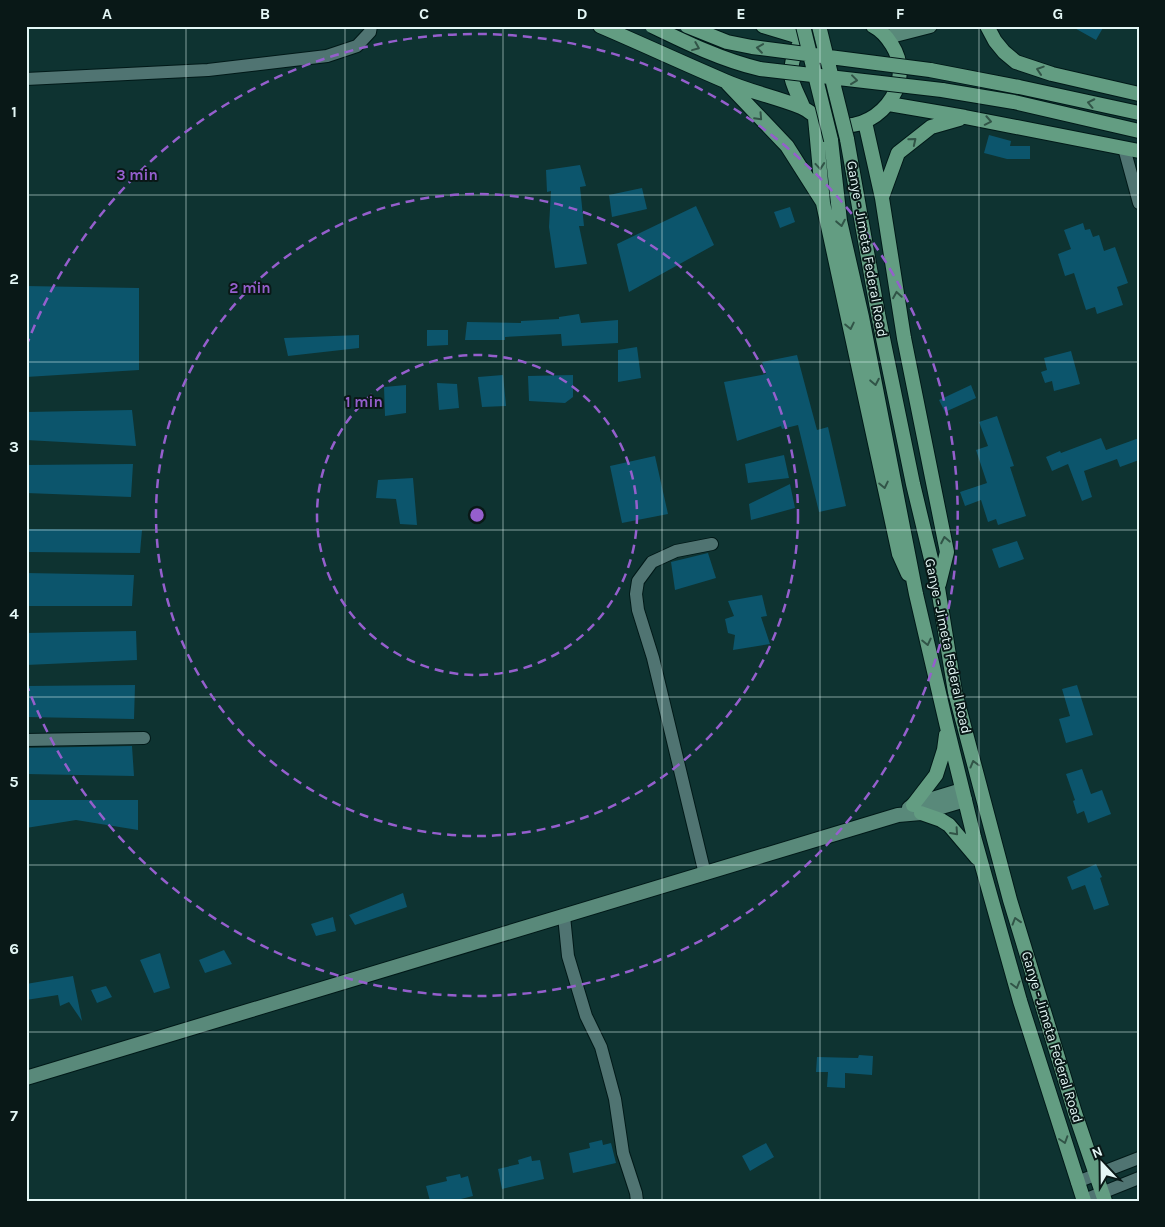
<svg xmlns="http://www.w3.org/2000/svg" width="1165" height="1227" font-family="Karla,sans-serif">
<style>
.building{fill:#0c556c}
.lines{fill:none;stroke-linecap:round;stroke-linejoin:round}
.minor-casing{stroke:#001918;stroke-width:14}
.secondary-casing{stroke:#001918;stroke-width:16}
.primary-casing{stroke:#001918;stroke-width:16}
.minor{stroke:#507472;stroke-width:12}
.secondary{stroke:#59897a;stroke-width:14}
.primary{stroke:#639d82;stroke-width:14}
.primary-bridge-casing{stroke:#001918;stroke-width:16;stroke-linecap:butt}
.primary-bridge{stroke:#639d82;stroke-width:14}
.oneway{stroke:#315447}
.grid{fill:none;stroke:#e4f7f6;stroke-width:1;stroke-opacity:0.55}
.ring{fill:none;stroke:#955fcd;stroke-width:2.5;stroke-dasharray:9 6}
.labels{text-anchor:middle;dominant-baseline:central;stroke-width:4;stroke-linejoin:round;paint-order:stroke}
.street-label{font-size:14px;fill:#e4f7f6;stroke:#091817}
.centre{fill:#955fcd;stroke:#091817;stroke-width:2.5}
.ring-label{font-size:15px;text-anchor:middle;font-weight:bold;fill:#955fcd;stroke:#091817;stroke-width:4;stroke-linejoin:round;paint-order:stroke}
.neatline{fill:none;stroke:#e4f7f6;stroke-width:2}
.grid-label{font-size:16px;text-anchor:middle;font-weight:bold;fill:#e4f7f6}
</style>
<rect width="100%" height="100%" fill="#0e3331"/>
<path class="building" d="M1071,26H1104L1096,40Z
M989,135L1011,141L1010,146H1030V159H1007L984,153Z
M580,165L586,186L580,187L584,226H579L587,264L555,268L549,227L551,191L547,192L546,170Z
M642,188L647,209L612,217L609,195Z
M696,206L714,245L629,292L617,244Z
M790,207L795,222L780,228L774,212Z
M1083,223L1085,230L1090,229L1093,237L1099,235L1104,251L1115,247L1128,283L1117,287L1123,305L1097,314L1095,307L1086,310L1074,273L1065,276L1058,254L1071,249L1064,230Z
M26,286L139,288V370L26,377Z
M579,314L581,323L618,320V343L562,346L561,334L505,337V340H465L467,322L521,323V321L559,319V317Z
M427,330H448V345L427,346Z
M359,335V348L288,356L284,338Z
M637,347L641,378L618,382V350Z
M1071,351L1080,384L1054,391L1052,381L1045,383L1041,372L1047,370L1044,358Z
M797,355L817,430L828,427L846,506L819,512L798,425L782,429L781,426L737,441L724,382L766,374L762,362Z
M503,375L506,406L482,407L478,377Z
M573,375V397L565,403L529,401L528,376Z
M437,383L457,384L459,408L439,410Z
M406,385V413L385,416L384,387Z
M971,385L976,398L945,412L939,400Z
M132,410L136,446L26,440V412Z
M997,416L1014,466L1010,467L1026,516L998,525L996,519L988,522L981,500L965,506L960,492L987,483L976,450L988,446L979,422Z
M1101,438L1106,450L1139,438V460L1120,467L1117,459L1084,471L1092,497L1082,501L1068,464L1052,471L1046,457L1060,451L1061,453Z
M784,455L789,478L748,483L745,464Z
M655,456L668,514L622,523L610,466Z
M133,464L131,497L26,493V465Z
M413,478L417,525L400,524L396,499L376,498L378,480Z
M790,484L795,508L751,520L749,504Z
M26,529L142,530L140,553L26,552Z
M1017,541L1024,559L999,568L992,549Z
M708,553L716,578L675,590L671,562Z
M26,573L134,575L132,606H26Z
M762,595L767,616L761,617L770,644L733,650L735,635L728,633L725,619L734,616L728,601Z
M136,631L137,660L26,665V633Z
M135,685L134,719L26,717V686Z
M1077,685L1093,735L1066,743L1059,719L1070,716L1062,689Z
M132,746L134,776L26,774V748Z
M1082,769L1091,794L1102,790L1111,814L1088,823L1084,811L1077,814L1073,801L1075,800L1066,774Z
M26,800H138V830L76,820L26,828Z
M1096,864L1102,877L1100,878L1109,905L1094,910L1085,885L1072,890L1067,877Z
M403,893L407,907L355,925L349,915Z
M333,917L336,931L316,936L311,924Z
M224,950L232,964L205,973L199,960Z
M160,953L170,988L154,993L140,960Z
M73,976L82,1021L69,1002L60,1006L58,995L26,1000V984Z
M106,986L112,997L97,1003L91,990Z
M859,1055L873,1056L872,1075L845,1073V1088L827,1087L828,1072H816L817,1057L858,1058Z
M602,1140L603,1145L611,1143L616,1163L573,1173L569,1153L590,1148L589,1143Z
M766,1143L774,1157L750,1171L742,1156Z
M531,1156L532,1161L540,1160L544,1179L502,1189L498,1169L519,1164L518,1160Z
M460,1174L461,1178L468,1176L473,1196L453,1201H430L426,1186L447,1181L446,1177Z"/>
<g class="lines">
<defs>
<path id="minor" d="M26,79L208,70L327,56L357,46L370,32L371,26
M1124,148L1139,203
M26,740L144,738
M705,874L653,658L638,610L636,594L638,581L652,562L676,551L712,544
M564,916L568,956L586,1016L601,1047L615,1099L623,1153L636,1193L637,1201
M1077,1182L1139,1158
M1084,1200L1139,1178"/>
<path id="secondary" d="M887,37L930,26
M909,808L913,805L962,790
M26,1078L898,815L921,813L965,800"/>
<path id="primary" d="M600,26C642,44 683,63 725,81C750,92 776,97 801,107C811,111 818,121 830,124C874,136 918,86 892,45C887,37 881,30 873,26
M763,26L803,38
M987,26L995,41L1004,52L1016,62L1052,74L1139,94
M930,70L1019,87L1139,113
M728,84L787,146L822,201
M942,90L1014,102L1139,131
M889,104L965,117L1139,151
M803,107C800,98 791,84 791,74C791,58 799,39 812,30
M815,118L823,203L899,554L908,574
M865,122L882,198L904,338L947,552L939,584
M847,139L878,314L913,484L938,588L955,692L1010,900L1075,1113L1105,1201
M831,140L840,221L862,317L916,594L947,727L974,837L1020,1001L1084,1201
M882,197L898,153L931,127L959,119
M913,805L936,775L944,750L946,735
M921,813L941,820L949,825L977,858"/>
</defs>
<use href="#minor" class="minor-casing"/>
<use href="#secondary" class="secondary-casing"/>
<use href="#primary" class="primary-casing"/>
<use href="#minor" class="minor"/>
<use href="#secondary" class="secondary"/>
<use href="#primary" class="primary"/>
<defs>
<path id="primary-bridge" d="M652,26C687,43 722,60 760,69L942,90
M687,26L727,42L752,47L930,70
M803,26L831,140
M819,26L847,139"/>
</defs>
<use href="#primary-bridge" class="primary-bridge-casing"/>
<use href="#primary-bridge" class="primary-bridge"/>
</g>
<defs><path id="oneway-chevron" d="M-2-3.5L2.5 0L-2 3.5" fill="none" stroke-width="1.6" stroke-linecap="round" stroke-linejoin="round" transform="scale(1.25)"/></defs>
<g class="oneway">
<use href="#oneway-chevron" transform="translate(696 47) rotate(22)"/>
<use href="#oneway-chevron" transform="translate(760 48) rotate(-172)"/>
<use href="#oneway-chevron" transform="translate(1040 70) rotate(-162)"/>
<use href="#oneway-chevron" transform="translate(854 80) rotate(7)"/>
<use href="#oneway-chevron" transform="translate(1091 103) rotate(-168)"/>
<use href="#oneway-chevron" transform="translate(759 117) rotate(47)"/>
<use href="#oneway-chevron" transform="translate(988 121) rotate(11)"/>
<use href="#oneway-chevron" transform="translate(913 141) rotate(-39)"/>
<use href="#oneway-chevron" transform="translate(820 166) rotate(85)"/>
<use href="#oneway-chevron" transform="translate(841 223) rotate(79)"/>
<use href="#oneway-chevron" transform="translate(897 295) rotate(-99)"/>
<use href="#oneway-chevron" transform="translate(850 326) rotate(78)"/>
<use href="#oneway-chevron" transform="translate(875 382) rotate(79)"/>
<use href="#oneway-chevron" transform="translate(884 485) rotate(78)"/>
<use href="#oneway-chevron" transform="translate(945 540) rotate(-101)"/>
<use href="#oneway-chevron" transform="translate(927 642) rotate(77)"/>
<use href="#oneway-chevron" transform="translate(974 764) rotate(-105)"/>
<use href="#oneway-chevron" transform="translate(955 832) rotate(48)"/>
<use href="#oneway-chevron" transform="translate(1016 921) rotate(-107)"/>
<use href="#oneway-chevron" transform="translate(1016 985) rotate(75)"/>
<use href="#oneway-chevron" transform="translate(1064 1140) rotate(72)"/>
</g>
<path class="grid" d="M186,26V1201M345,26V1201M503,26V1201M662,26V1201M820,26V1201M979,26V1201M26,195H1139M26,362H1139M26,530H1139M26,697H1139M26,865H1139M26,1032H1139"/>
<g class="ring">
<circle cx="477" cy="515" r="160"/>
<circle cx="477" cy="515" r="321"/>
<path d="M26 347A481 481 0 1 1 26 683"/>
</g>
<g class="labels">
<g class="street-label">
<text transform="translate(867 249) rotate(80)">Ganye - Jimeta Federal Road</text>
<text transform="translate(948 646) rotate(78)">Ganye - Jimeta Federal Road</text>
<text transform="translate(1052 1037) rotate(73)">Ganye - Jimeta Federal Road</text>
</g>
</g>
<circle cx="477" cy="515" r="8" class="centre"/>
<g class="ring-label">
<text x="137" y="180">3 min</text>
<text x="250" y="293">2 min</text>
<text x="364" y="407">1 min</text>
</g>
<rect width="1165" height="1227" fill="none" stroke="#091817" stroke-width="55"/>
<g transform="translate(1102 1164) rotate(338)" stroke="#091817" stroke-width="4" paint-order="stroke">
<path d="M0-4L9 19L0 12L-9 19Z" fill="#e4f7f6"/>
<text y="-8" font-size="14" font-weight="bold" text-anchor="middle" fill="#e4f7f6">N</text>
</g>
<rect x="28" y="28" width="1110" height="1172" class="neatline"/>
<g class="grid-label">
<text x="107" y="19">A</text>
<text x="265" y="19">B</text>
<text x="424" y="19">C</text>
<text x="582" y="19">D</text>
<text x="741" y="19">E</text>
<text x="900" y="19">F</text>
<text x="1058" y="19">G</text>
<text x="14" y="117">1</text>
<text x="14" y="284">2</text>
<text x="14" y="452">3</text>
<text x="14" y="619">4</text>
<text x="14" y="787">5</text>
<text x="14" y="954">6</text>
<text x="14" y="1121">7</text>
</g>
</svg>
